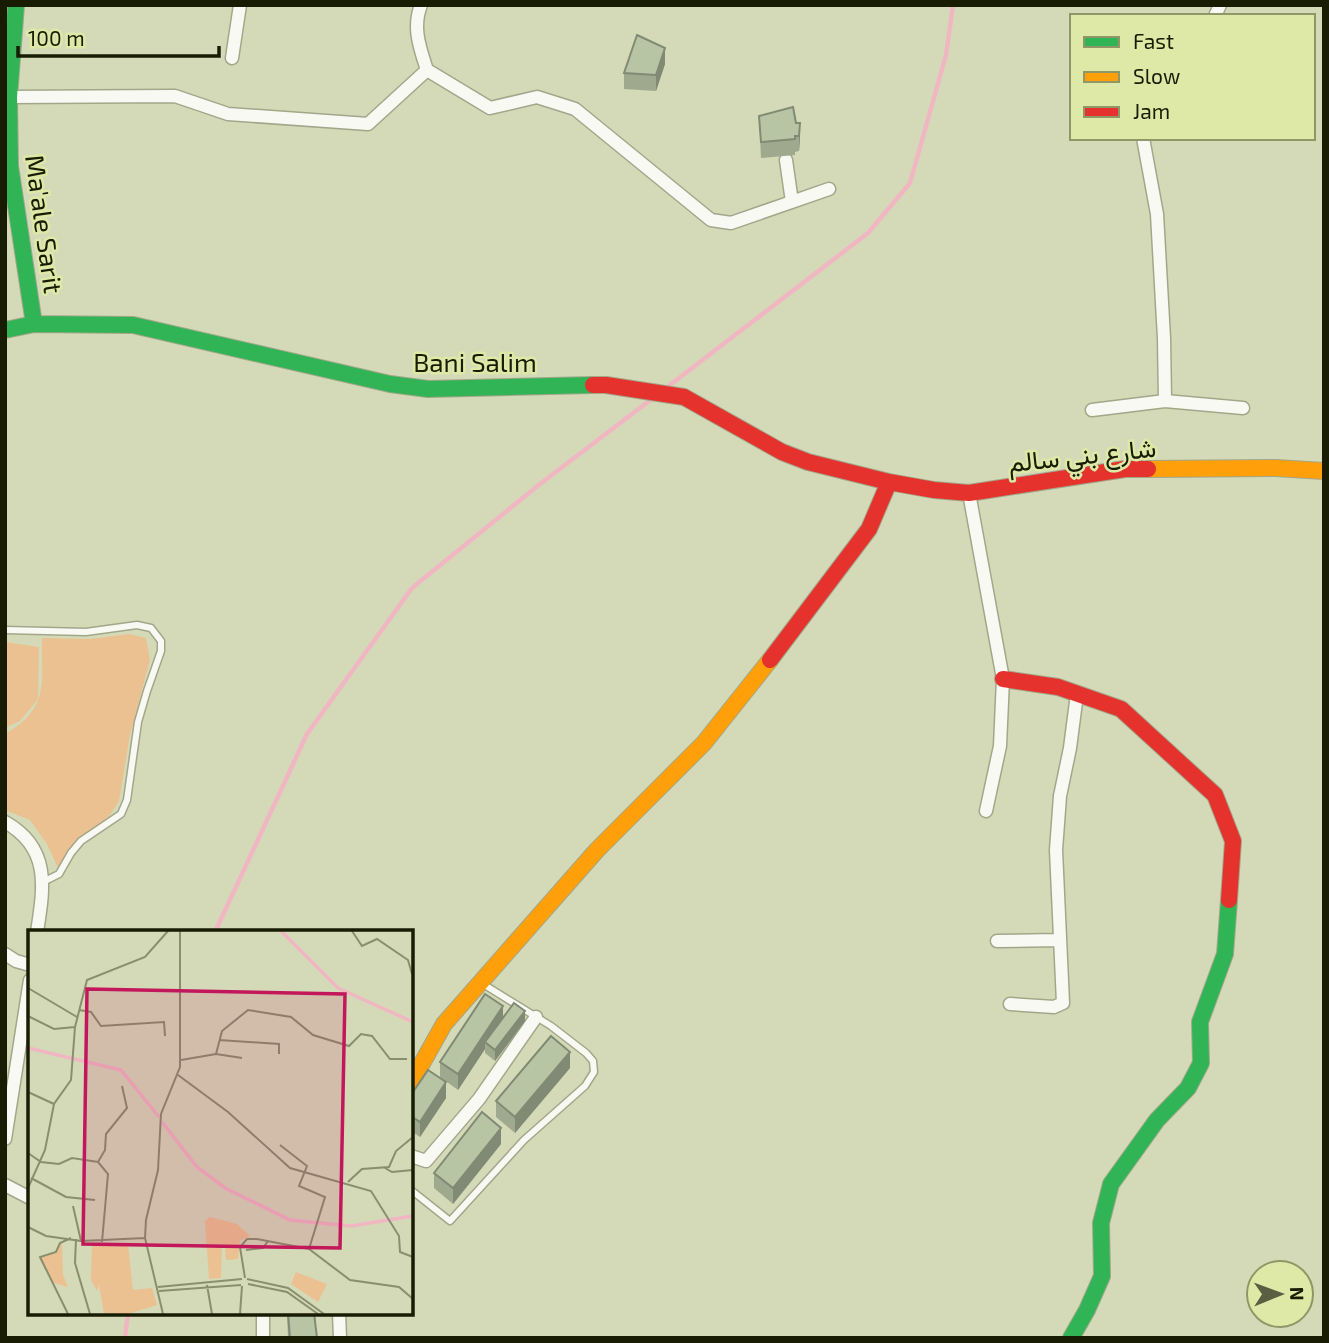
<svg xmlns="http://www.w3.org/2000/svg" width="1329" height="1343" font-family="'Exo 2',Vazirmatn,sans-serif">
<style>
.green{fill:#ebc191}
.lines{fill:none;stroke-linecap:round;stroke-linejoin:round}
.stream{stroke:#f0b6c2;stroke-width:4.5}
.lane-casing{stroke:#a2a78a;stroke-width:9}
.street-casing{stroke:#a2a78a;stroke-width:15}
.fast-casing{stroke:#a2a78a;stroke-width:18}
.slow-casing{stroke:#a2a78a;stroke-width:18}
.jam-casing{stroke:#a2a78a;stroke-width:18}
.lane{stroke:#f9f9f4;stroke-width:6}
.street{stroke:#f9f9f4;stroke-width:12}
.fast{stroke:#30b455;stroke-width:16}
.slow{stroke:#ff9f0a;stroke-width:16}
.jam{stroke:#e5322d;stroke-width:16}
.wall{fill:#9ea98e}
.shaded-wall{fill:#818a74}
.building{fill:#b8c5a5;stroke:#818a74;stroke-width:2}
.labels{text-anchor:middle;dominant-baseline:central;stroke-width:5;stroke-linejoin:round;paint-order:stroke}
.street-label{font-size:26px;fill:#181c03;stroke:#dee9a8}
.inset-river{fill:none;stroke:#f0b6c2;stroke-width:3.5}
.inset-road{fill:none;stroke:#898e6f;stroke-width:2}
.view{fill:#c2185b;fill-opacity:0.15;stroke:#c2185b;stroke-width:3.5}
.inset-edge{fill:none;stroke:#181c03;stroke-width:3.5}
</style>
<rect width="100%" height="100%" fill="#d4dab7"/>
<path class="green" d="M129,634L146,638L150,660L130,735L119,801L110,815L100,825L84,834L67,852L58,868L47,844L30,820L5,810V734C50,708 41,684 42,638L90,639Z
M5,642L39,647L38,699L20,721L5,728Z"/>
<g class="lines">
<path class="stream" d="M666,388L868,233L910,183L946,55L953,5
M215,932L307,734L412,588L540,484L653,398
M125,1338L128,1313"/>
<defs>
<path id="lane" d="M5,630L86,632L137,625L151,628L161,641V651L147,691L138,722L127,800L121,814L81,841L71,853L59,874L43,882
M411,1190L450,1221L524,1140L585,1086L594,1072L593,1061L586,1053L551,1026L483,984"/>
<path id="street" d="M421,5C412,28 420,48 427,70L490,108L537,97L575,109L711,220L731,223L829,189
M1215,16L1220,5
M232,58L240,5
M9,97L175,96L228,114L368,124L427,70
M786,160L792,202
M1165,401L1243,408
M1092,410L1165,401L1164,338L1157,214L1143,138
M969,493L1003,679L1000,746L986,811
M5,822C51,848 44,887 37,932
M997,941L1058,940
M5,954L16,961L30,965
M1010,1004L1054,1007L1063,1003L1056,850L1060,796L1070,748L1077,694
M5,1139L30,980
M411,1156L426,1161L479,1099L536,1017
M5,1185L30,1198
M339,1313L340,1338
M263,1338V1313"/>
<path id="fast" d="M16,5L9,97L10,166L34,324
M5,330L34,324L133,325L390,384L428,389L593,385
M1071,1338L1087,1310L1102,1276L1101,1223L1111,1184L1157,1120L1188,1088L1201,1063L1200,1022L1225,954L1229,900"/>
<path id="slow" d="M1148,469L1276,468L1324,471
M411,1083L444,1024L597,850L704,743L770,660"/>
<path id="jam" d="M593,385H606L684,397L782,452L808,462L889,482L934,490L969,493L1125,469H1148
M770,660L869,529L889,482
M1003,679L1058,687L1121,709L1215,795L1233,841L1229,900"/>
</defs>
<use href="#lane" class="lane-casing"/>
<use href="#street" class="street-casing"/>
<use href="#fast" class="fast-casing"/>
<use href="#slow" class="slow-casing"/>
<use href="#jam" class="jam-casing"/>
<use href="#lane" class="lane"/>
<use href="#street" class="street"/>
<use href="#fast" class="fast"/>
<use href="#slow" class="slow"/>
<use href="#jam" class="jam"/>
</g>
<path class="wall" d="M665,64L656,91L624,89V73Z
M759,116L796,123L800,138L799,151L795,152V155L761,158Z
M503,1017L525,1021L495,1061L485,1053V1049L458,1090L440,1077V1062Z
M570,1068L515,1133L496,1117V1101Z
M411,1095L446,1098L420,1137L414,1133Z
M501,1144L453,1204L434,1188V1173Z
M287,1313H317V1315H315L317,1338H288Z"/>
<path class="shaded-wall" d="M665,48V64L656,91V75Z
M800,123V138L799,151V136Z
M503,1006V1022L485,1042V1049L458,1090V1074Z
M525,1011V1021L495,1061V1050Z
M570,1052V1068L515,1133V1117Z
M446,1082V1098L420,1137V1122Z
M414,1118V1133L411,1138V1122Z
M501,1128V1144L453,1204V1188Z"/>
<path class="building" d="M637,35L665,48L656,75L624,73Z
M793,107L796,123H800L799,136H795V139L761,142L759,116Z
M485,994L503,1006L458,1074L440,1062Z
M514,1003L525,1011L495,1050L485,1042Z
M551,1036L570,1052L515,1117L496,1101Z
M428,1070L446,1082L420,1122L414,1118L411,1122V1095Z
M482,1112L501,1128L453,1188L434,1173Z
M288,1313H314L317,1338H290Z"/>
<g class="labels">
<g class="street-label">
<text transform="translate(45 224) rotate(82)">Ma'ale Sarit</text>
<text x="475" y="361">Bani Salim</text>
<text transform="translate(1082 454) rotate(-6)">شارع بني سالم</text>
</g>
</g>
<g transform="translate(28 930)">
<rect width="385" height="385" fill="#d4dab7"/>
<path d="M182,287L209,294L222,306L212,311L210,329L198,330L197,317L194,314L193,348L181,349L177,291ZM34,312L35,345L40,357L26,353L12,327L26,323ZM64,313L100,315L105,360L124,358L129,375L100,384H76L71,355L69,361L63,350ZM268,342L299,354L290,372L263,354Z" fill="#ebc191"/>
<path class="inset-river" d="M253,1L310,58L385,92M0,118L93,140L131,187M134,192L169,237L197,258L262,290L323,296L385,286"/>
<path class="inset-road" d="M324,1L334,16L349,9L380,30L384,44M0,58L49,87M51,80L63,82L73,96L136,92L137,106M0,86L26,99L47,97M191,110L251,114V124M188,124L194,101L220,80L263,87L285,105L321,116L333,104L344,106L362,129H379M153,130L188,124L214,128M150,145L200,182L262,238L343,261L371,306L372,322L385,327M0,162L26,174M252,215L279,236L271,256L297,267L281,319M0,223L13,232L31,234L44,228L70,232L77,220L78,204L99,178L94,156M70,232L80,244L74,312M357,238L364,242L385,240M3,248L38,267L67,270M320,252L334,239L361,237L368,221L385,207M0,258L17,220L26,174L43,150L47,97L59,50L117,27L140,1M45,276L53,311M0,297L18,306L53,311L117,308M48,309L47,333L62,384M218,320L235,318L240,311M217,348L212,317L219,309H229L281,319L322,350L371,357L385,369M219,349L260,358L296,384M220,354L259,362L290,384M179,355L184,384M130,357L214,349M131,361L213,355M40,384L12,327L28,322L32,313L43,308M135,384L117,308L118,290L130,240L133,184L152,137V1M212,384L214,356"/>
<path class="view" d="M59,59L317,64L312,318L55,314Z"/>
<rect width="385" height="385" class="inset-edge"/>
</g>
<rect width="1329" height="1343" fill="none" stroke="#181c03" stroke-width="14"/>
<rect x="1070" y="14" width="245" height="126" fill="#dee9a8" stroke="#8f9766" stroke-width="2"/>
<rect x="1084" y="37" width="35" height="10" fill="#30b455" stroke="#8f9766" stroke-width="2"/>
<text x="1133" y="49" font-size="21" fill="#181c03">Fast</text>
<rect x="1084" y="72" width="35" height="10" fill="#ff9f0a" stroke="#8f9766" stroke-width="2"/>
<text x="1133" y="84" font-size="21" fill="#181c03">Slow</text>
<rect x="1084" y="107" width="35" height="10" fill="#e5322d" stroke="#8f9766" stroke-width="2"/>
<text x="1133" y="119" font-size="21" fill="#181c03">Jam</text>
<g transform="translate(1280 1294) rotate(89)"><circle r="33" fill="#dee9a8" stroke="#8f9766" stroke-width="2"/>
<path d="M0-5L12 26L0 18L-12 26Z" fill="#5a5e42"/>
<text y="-10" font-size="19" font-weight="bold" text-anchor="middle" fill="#181c03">N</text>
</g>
<path d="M18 46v10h201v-10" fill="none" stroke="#181c03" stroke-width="3.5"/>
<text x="28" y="46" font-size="21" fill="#181c03" stroke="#dee9a8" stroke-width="5" paint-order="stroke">100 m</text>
</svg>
